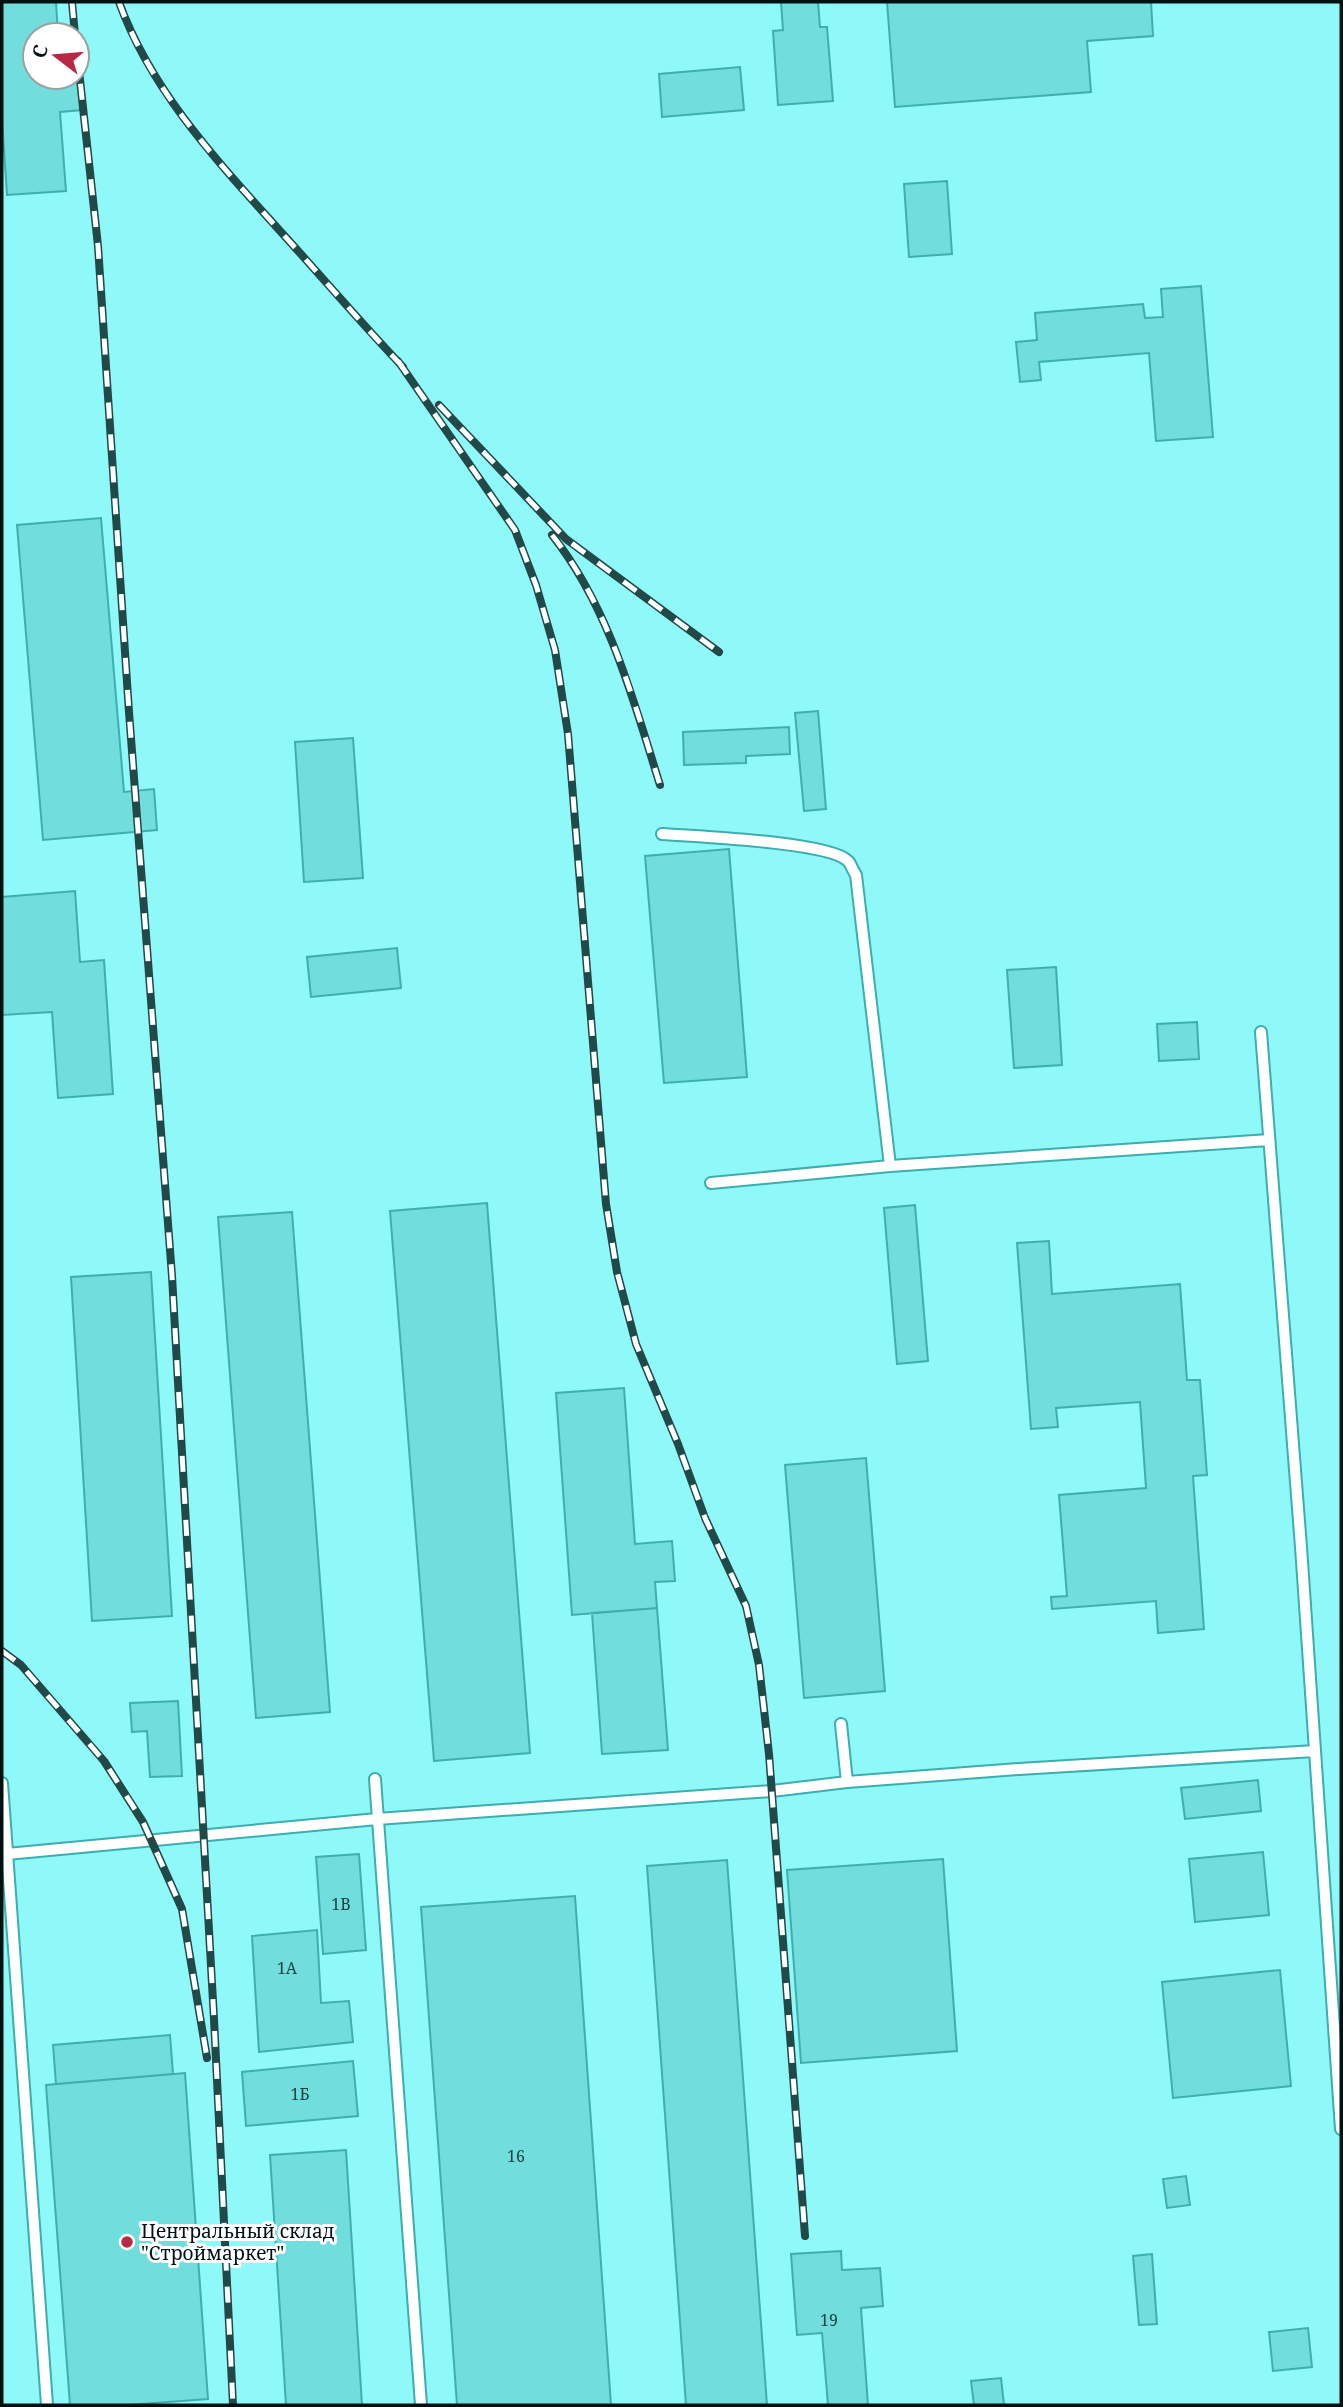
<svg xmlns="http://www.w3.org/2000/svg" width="1343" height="2407" font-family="'Noto Serif',serif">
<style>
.building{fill:#72dddd;stroke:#3faeaf;stroke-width:2}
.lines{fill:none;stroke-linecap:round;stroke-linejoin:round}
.lane-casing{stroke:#3dadad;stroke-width:14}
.lane{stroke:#fff;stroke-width:10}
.rail-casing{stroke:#224848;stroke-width:8}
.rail{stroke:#fff;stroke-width:5;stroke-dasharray:16;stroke-linecap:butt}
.poi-dot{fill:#b92845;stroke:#fff;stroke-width:2.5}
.labels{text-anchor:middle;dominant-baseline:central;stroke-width:6;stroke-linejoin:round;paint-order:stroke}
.number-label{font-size:16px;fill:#1c4444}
.poi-label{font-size:19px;fill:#011;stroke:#fff;text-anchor:start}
</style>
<rect width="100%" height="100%" fill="#8ef9f8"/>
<path class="building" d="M2,2H56L58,35H35V77H77V52L82,110L60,112L66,191L7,195L2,119Z
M781,2H818L820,27H827L833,101L778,105L773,31L783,30Z
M887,2H1151L1153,36L1087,41L1091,92L895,107Z
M740,67L744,110L662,117L659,74Z
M947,181L952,254L909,257L904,184Z
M1201,286L1213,437L1156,441L1149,353L1039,362L1041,380L1020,382L1016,342L1037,340L1035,313L1143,304L1145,318L1163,317L1161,289Z
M101,518L124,792L154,789L157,830L43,840L17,525Z
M818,711L826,809L804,811L795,713Z
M789,727L790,754L746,756V763L684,765L683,732Z
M353,738L363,878L304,882L295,742Z
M729,849L747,1077L664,1083L645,856Z
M75,891L80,962L104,960L113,1094L58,1098L52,1012L2,1015V897Z
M397,948L401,988L311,997L307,957Z
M1056,967L1062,1065L1014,1068L1007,970Z
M1197,1022L1199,1059L1159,1061L1157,1024Z
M487,1203L530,1753L434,1761L390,1211Z
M915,1205L928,1361L897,1364L884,1208Z
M292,1212L330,1712L256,1718L218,1217Z
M1049,1241L1052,1294L1180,1284L1187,1380H1200L1207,1475L1193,1476L1204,1629L1158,1633L1156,1601L1052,1609L1051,1597L1067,1596L1059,1495L1146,1488L1140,1402L1056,1408L1058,1427L1031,1429L1017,1243Z
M151,1272L172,1616L92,1621L71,1277Z
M624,1388L635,1544L672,1541L675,1581L655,1582L657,1608L572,1615L556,1393Z
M866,1458L885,1691L804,1698L785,1465Z
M657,1608L668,1750L602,1754L592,1613Z
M178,1701L182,1776L150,1777L147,1731L132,1732L130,1703Z
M1258,1780L1261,1811L1185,1819L1181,1788Z
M1263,1852L1269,1915L1195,1922L1189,1859Z
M359,1854L366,1950L323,1954L316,1857Z
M943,1859L957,2051L801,2063L787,1870Z
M727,1860L767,2405H686L647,1866Z
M575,1896L611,2405H457L421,1907Z
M317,1930L321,2003L349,2001L353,2042L259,2052L252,1936Z
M1280,1970L1291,2086L1173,2098L1162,1982Z
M170,2035L173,2074L56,2084L53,2045Z
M353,2061L358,2116L246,2126L242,2072Z
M185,2073L208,2399L127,2405H70L46,2085Z
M346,2150L362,2405H286L270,2155Z
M1186,2176L1190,2205L1167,2208L1163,2179Z
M841,2251L842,2270L880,2268L883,2306L861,2308L868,2405H828L822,2333L797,2335L791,2254Z
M1152,2254L1157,2324L1139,2325L1133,2256Z
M1308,2328L1312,2367L1273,2371L1269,2332Z
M1001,2378L1004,2405H974L971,2381Z"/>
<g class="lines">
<defs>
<path id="lane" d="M662,834C694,836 830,842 848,861C851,864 853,871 856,875L890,1166
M1261,1032L1301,1547L1341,2129
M711,1183L890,1166L1269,1140
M841,1724L847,1782
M375,1779L421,2405
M2,1783L47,2405
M7,1854L377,1819L772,1791L847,1782L1019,1769L1315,1751"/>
</defs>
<use href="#lane" class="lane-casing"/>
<use href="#lane" class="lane"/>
<defs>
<path id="rail" d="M72,2L75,35
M119,2C151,91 218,162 281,232C322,277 361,323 403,367
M77,52L98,246L129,712L172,1276L214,2019L233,2405
M398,361L515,530L536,585L555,650L568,734L606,1204L617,1272L636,1344L678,1444L705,1518L746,1606L759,1665L769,1754L805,2236
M439,405L566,539L719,652
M552,535C609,607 633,699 660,785
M2,1651L21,1665L104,1761L143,1822L182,1909L207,2058"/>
</defs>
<use href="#rail" class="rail-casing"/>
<use href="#rail" class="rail"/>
</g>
<circle class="poi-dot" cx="127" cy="2242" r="7"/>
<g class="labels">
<g class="number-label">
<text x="341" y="1904">1В</text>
<text x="287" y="1968">1А</text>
<text x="300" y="2094">1Б</text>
<text x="516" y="2156">16</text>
<text x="829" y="2320">19</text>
</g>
<g class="poi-label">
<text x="141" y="2231">Центральный склад<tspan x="141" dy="22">"Строймаркет"</tspan></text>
</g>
</g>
<rect width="1343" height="2407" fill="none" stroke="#001111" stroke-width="7"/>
<g transform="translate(56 56) rotate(286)"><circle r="33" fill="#ffffff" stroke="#99a0a0" stroke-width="2"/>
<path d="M0-5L12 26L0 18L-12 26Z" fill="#b92845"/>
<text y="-10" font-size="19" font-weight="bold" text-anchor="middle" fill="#001111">С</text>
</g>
</svg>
